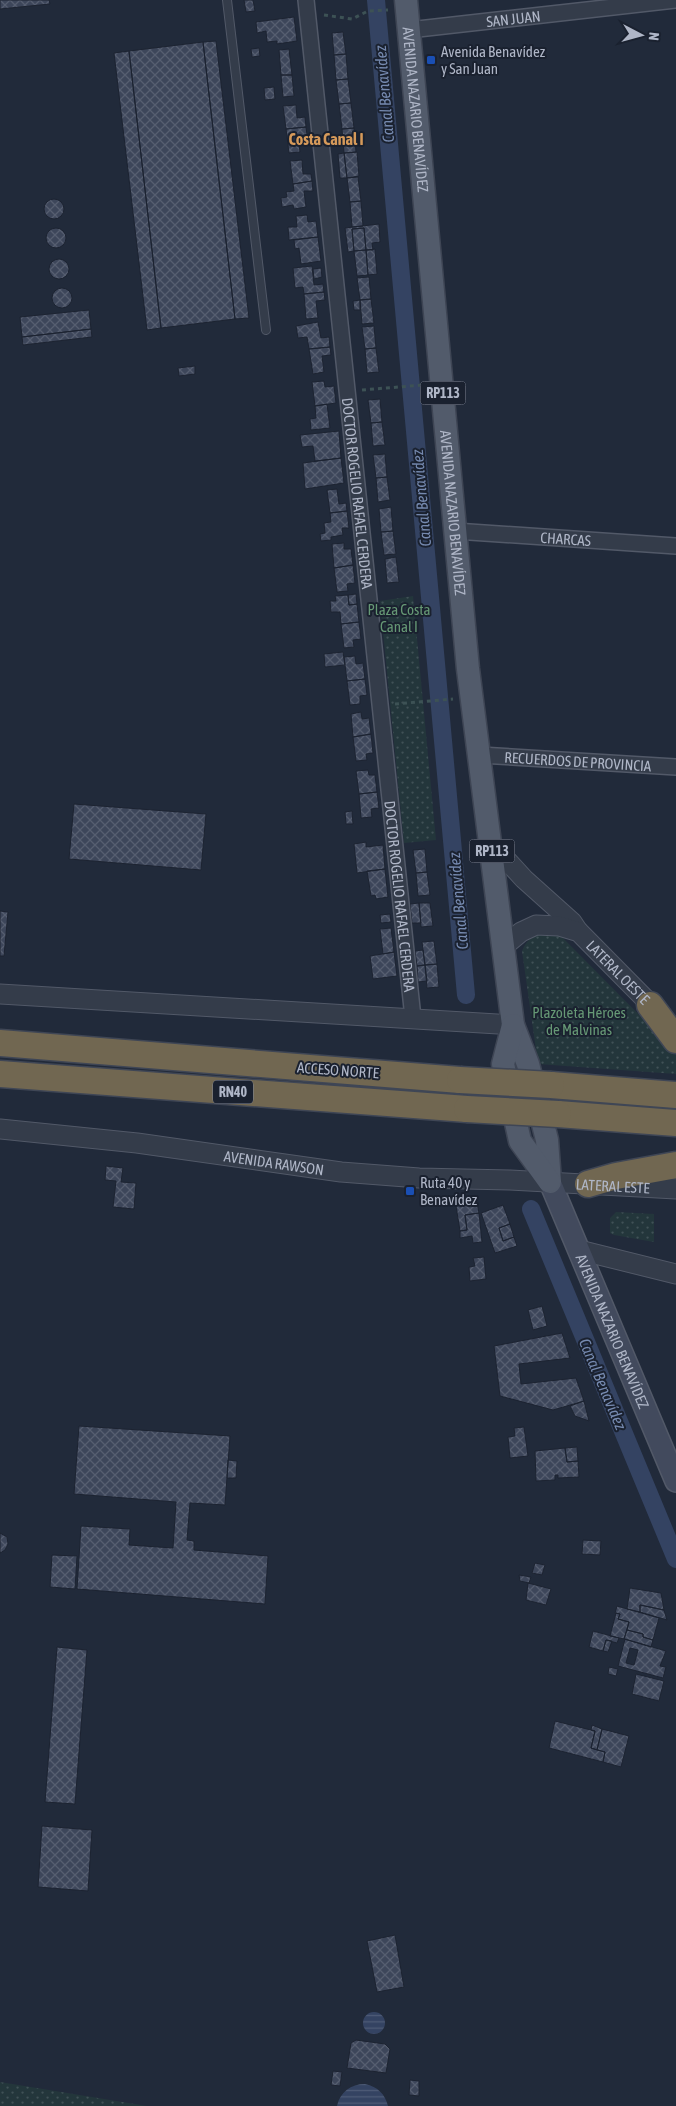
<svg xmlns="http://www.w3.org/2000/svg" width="676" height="2106" font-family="'Asap Condensed',sans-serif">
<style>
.park{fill:url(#park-dots)}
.water{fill:url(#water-rules)}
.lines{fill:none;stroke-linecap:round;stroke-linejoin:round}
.canal{stroke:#344362;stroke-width:18}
.building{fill:url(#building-cross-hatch);stroke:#1c2331;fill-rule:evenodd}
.service-casing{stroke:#525968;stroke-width:10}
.minor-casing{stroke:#525968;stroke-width:18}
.tertiary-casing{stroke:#525968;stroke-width:21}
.secondary-casing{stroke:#525968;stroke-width:24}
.primary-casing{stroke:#3e4554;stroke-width:25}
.motorway-casing{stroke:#3f4655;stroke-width:29}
.path{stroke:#3d5255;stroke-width:3;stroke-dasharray:4 4;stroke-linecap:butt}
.service{stroke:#343c4a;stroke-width:8}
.minor{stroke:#343c4a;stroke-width:15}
.tertiary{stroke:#343c4a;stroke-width:19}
.secondary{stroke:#424a5d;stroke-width:21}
.primary{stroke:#525b6b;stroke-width:22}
.motorway{stroke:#716751;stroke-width:26}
.motorway-bridge-casing{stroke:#3f4655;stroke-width:29;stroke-linecap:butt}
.motorway-bridge{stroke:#716751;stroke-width:26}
.transit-dot{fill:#1a4fb4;stroke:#1a212f;stroke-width:2}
.labels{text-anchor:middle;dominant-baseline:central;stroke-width:4;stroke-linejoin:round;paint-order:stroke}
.shield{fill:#1a212f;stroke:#828999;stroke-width:1}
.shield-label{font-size:14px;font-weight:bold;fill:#afb6c7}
.street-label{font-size:15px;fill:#afb6c7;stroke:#1a212f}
.poi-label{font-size:15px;fill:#afb6c7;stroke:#1a212f;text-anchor:start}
.park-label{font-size:15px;fill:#669875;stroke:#1a212f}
.water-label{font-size:16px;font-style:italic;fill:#768ab0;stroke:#1a212f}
.neighbourhood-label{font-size:16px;font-weight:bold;fill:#d69a5a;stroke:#1a212f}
</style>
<defs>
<pattern id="park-dots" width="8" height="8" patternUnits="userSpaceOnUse" patternTransform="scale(1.25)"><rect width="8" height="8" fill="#23363b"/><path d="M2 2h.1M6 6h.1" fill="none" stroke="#405156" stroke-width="1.8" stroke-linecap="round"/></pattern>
<pattern id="water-rules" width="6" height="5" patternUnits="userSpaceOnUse" patternTransform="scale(1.25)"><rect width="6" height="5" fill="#344362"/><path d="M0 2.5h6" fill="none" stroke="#4f5c77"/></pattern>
<pattern id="building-cross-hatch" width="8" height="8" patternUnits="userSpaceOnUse" patternTransform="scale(1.25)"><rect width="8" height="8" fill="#3d465a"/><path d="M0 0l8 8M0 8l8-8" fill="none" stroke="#565e70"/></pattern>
</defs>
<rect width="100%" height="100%" fill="#212a3a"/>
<path class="park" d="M413,596L436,840L404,843L380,601Z
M548,931L561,936L676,1052V1074L538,1064L522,951C527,938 536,934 548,931Z
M616,1212L654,1214V1242L614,1235L610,1233V1218Z
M0,2082L147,2106H0Z"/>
<path class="water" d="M363 2023a11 11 0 1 1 22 0a11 11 0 1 1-22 0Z
M365,2084C378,2087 385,2094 388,2106H337C340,2092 351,2084 365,2084Z"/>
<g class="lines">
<path class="canal" d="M376,0L466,995
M531,1209L676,1559"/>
</g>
<path class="building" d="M0,0H49L50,4L0,9Z
M244,0H253L255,11L246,12Z
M294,17L297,41L277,44V41L267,42L266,31L257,33L256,22Z
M343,32L346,54L334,55L332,33Z
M216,41L249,318L235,319L203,42Z
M203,42L235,319L161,328L129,51Z
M259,48L260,56L252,57L251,49Z
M289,49L292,75H281L279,50Z
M129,51L161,328L147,330L114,53Z
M346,54L348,79L336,80L334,55Z
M281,75H292L294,96L283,97Z
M348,79L351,103L339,104L336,80Z
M274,87L275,99L265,100L264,88Z
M351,103L354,128L342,129L339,104Z
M296,105L297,118L305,117L306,127L286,129L283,106Z
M306,127L307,135L298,136L300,152L289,153L286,129Z
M354,128L356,152L344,153L342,129Z
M357,152L359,176L347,178L344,153Z
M344,153L347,178H340L338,154Z
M302,160L303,174H311L312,181L293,184L290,161Z
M358,177L361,201L350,202L347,178Z
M312,181L313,191H304L306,207L294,209L293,205L282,207L281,198L287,197L286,192L294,191L293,184Z
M44 209a10 10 0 1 1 20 0a10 10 0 1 1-20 0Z
M361,201L363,226L352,227L350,202Z
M307,215L308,222L316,221L318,237L289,240L288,227H297L296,216Z
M379,224L380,242L372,243L373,250H366L364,228L352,229L354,251L348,252L345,228Z
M46 238a10 10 0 1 1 20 0a10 10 0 1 1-20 0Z
M364,228L366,250L354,251L352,229Z
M318,237L321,261L301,264L299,248L295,249L294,240Z
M375,249L377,274L368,275L366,250Z
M366,250L368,275L357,276L354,251Z
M49 269a10 10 0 1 1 20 0a10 10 0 1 1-20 0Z
M312,266L314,285L323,284L324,292L304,294L303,287L295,288L293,268Z
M321,268L322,277L314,279L313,269Z
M369,277L371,299L360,300L357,278Z
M52 298a10 10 0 1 1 20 0a10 10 0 1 1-20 0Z
M324,292L325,300L316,301L318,318L306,319L304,294Z
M371,299L374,323L362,324L360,300Z
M360,300V310H354L353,301Z
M89,310L91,329L22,337L20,317Z
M318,322L321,338L329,337L330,347L309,349L307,337L298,338L296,326Z
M374,326L376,348L365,349L362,327Z
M91,329L92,337L23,345L22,337Z
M330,347L331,355L322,356L324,372L313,374L309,349Z
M376,348L379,372L367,373L365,349Z
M195,366V374L179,376L178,368Z
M324,381L325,387L334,386L336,403L315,406L312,382Z
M380,399L382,422L371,423L368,400Z
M327,404L330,428L311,430L310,419L316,418L315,406Z
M382,422L385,445L373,446L371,423Z
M339,431L341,458L315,461L313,446L302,447L300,435Z
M385,454L387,477L376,478L373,455Z
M341,458L344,483L305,489L303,463Z
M387,477L390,500L378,502L376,478Z
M337,489L339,504L346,503L347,511L330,513L327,490Z
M391,507L393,531L381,532L379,509Z
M347,511L349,528H342L343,535L331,537V540L321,541L320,534L325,533L324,523L331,522L330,513Z
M393,531L396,554L384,555L381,532Z
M344,543V549H351L353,565L334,568L332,544Z
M396,557L399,582L387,583L385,559Z
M353,565L355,583L347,584L348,591L337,592L334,568Z
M356,594L357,604L349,605L348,595Z
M348,595L349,605L357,604L359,622L341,624L340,612H331L330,601H336L335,596Z
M359,622L361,639L353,640L354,647L344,648L341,624Z
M343,652L345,665L325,667L324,654Z
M355,656L356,664L363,663L365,679L347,681L344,657Z
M365,679L367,695L360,696V704L350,705L347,681Z
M361,712L362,719L369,718L371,734L353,737L351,714Z
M371,734L373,753L366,754L367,760L356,761L353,737Z
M368,770L369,775H375L377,792L359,794L356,771Z
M377,792L379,808L371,809L372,817L361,818L359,794Z
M74,804L206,814L201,870L69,859Z
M352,811L353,824H346L345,812Z
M366,842V847L383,845L385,869L357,873L354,844Z
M425,849L427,872L416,873L413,850Z
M385,869L388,897L376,899L375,895L371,896L367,871Z
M427,872L430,895L418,896L416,873Z
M419,903L421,923H412L410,904Z
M419,903H430L433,926L421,927Z
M0,911L8,912L4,956H0Z
M390,914L391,922L381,923L380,915Z
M391,928L394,952L383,954L380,929Z
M434,941L437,964L425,965L422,942Z
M423,950L425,965L417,966L415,951Z
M394,952L397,976L373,979L370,956Z
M437,964L439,987L427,988L425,965Z
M425,965L427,981L418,982L417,966Z
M106,1166L123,1168L121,1182L136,1183L134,1209L113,1207L116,1181L105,1180Z
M477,1203L479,1213L465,1215L467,1230L460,1231L456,1206Z
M503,1205L510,1224L499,1228L503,1241L514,1237L517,1246L495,1253L481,1213Z
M479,1213L482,1242L473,1243L472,1236L460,1238V1231L467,1230L465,1215Z
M510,1224L514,1237L503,1241L499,1228Z
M484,1257L486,1279L470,1281L469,1267L475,1266L473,1258Z
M542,1306L547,1326L533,1330L528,1310Z
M562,1333L570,1358L519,1364L521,1384L576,1378L584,1401L553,1410L500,1396L494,1346Z
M584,1401L589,1421L575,1416L570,1406Z
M79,1426L230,1436L225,1505L190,1503L187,1540L194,1541V1550L268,1556L265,1604L77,1589L81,1526L130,1529L129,1545L173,1548L176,1502L74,1494Z
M524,1427L528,1456L510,1458L508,1437L515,1436L514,1428Z
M577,1447L578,1461L567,1462L565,1448Z
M565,1448L567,1462L578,1461L579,1477L558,1478V1475H555V1480L536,1481L535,1451Z
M228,1460L237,1461L236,1478H227Z
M0,1533L7,1537L8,1544L5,1550L0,1553Z
M583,1540L601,1541L600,1555L582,1554Z
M52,1555L77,1556L75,1589L50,1587Z
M535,1563L545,1565L542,1575L532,1573Z
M519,1575L531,1577L529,1583L520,1581Z
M528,1583L551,1589L546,1605L526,1600Z
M630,1588L661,1593L664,1610L640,1605V1612L627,1609Z
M640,1605L664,1610L667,1620L640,1612Z
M617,1606L659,1618L653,1640L643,1637V1634L627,1630L629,1622L618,1619L620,1614L615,1613Z
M616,1613L620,1614L618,1619L629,1622L624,1639L610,1636Z
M627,1630L643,1634V1637L653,1640L651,1647L624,1639Z
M593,1631L619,1638L617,1643L606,1640L603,1651L589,1647Z
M625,1639L666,1651L660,1666L666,1667L663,1678L618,1666ZM630,1648L638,1650L634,1665L626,1663Z
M606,1640L612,1641L608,1652L603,1651Z
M57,1647L87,1650L75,1804L45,1802Z
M609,1667L618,1669L616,1676L608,1674Z
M636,1674L664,1681L659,1701L632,1694Z
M555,1721L595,1731L591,1748L605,1752L603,1762L549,1748Z
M592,1725L602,1729L597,1750L591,1748L595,1731L591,1730Z
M602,1729L629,1736L621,1767L603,1762L605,1752L597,1750Z
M42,1826L92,1830L88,1891L38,1887Z
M395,1935L404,1987L377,1992L367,1941Z
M356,2040L385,2044L390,2049L386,2073L347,2068L351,2043Z
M333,2071L342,2072L340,2086L331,2085Z
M410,2080L419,2081V2096L409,2095Z"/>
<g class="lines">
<defs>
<path id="service" d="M227,0L266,330"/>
<g id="minor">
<path id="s1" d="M306,0L413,1018"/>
<path id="s2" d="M409,30L676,0"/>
<path id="s3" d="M455,531L676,546"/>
<path id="s4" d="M480,755L676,767"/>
</g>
<g id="tertiary">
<path d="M491,843L524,879L572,922L578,931"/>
<path id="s5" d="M503,947L521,932L536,925L559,926L579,932L660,1014"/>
<path d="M0,994L513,1025"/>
<path id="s6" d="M0,1129L137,1143L341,1172L419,1178L510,1180L676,1189"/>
<path d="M579,1250L676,1274"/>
</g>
<g id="secondary">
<path id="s7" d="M550,1182L676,1481"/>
</g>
<g id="primary">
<path id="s8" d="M406,0L468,669L513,1025L528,1064L547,1140L550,1182"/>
<path d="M513,1025L503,1064L520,1141L549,1181"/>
</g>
<path id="motorway" d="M650,1005L676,1040
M0,1043L460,1080
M0,1074L467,1109
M551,1085L676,1095
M558,1114L676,1123
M588,1184L616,1176L676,1165"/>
</defs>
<use href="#service" class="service-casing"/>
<use href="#minor" class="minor-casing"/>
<use href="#tertiary" class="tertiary-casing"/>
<use href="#secondary" class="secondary-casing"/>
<use href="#primary" class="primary-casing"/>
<use href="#motorway" class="motorway-casing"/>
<path class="path" d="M324,15L352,19L368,11L388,10
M362,390L423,385
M395,704L453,699"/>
<use href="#service" class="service"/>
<use href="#minor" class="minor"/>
<use href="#tertiary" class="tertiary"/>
<use href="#secondary" class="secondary"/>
<use href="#primary" class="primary"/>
<use href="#motorway" class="motorway"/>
<defs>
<path id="motorway-bridge" d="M460,1080L551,1085
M467,1109L558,1114"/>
</defs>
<use href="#motorway-bridge" class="motorway-bridge-casing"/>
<use href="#motorway-bridge" class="motorway-bridge"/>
</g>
<g class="transit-dot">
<rect x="426" y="55" width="10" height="10" rx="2.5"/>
<rect x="405" y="1186" width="10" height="10" rx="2.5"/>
</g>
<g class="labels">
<g class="shield">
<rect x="420.5" y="381.5" width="45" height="23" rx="4"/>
<rect x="469.5" y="839.5" width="45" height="23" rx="4"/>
<rect x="213" y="1080.5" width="40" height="23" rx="4"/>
</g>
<g class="shield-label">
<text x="443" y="393">RP113</text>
<text x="492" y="851">RP113</text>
<text x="233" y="1092">RN40</text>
</g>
<g class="street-label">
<text stroke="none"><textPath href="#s2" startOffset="105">SAN JUAN</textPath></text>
<text stroke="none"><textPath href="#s8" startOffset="110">AVENIDA NAZARIO BENAVÍDEZ</textPath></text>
<text stroke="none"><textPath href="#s1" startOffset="496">DOCTOR ROGELIO RAFAEL CERDERA</textPath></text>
<text stroke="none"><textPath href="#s8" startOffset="515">AVENIDA NAZARIO BENAVÍDEZ</textPath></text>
<text stroke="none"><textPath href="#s3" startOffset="111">CHARCAS</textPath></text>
<text stroke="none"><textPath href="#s4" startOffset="98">RECUERDOS DE PROVINCIA</textPath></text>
<text stroke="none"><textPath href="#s1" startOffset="901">DOCTOR ROGELIO RAFAEL CERDERA</textPath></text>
<text stroke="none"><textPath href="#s5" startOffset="140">LATERAL OESTE</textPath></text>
<text transform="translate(338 1070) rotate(4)">ACCESO NORTE</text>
<text stroke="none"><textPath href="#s6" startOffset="276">AVENIDA RAWSON</textPath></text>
<text stroke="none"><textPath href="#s6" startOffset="616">LATERAL ESTE</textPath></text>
<text stroke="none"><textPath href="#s7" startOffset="162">AVENIDA NAZARIO BENAVÍDEZ</textPath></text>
</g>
<g class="poi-label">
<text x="441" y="51">Avenida Benavídez<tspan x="441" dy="17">y San Juan</tspan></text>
<text x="420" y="1182">Ruta 40 y<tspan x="420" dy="17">Benavídez</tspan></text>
</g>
<g class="park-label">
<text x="399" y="609">Plaza Costa<tspan x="399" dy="17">Canal I</tspan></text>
<text x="579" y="1012">Plazoleta Héroes<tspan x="579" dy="17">de Malvinas</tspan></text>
</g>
<g class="water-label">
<text transform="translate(384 94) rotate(-95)">Canal Benavídez</text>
<text transform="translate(421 498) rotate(-95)">Canal Benavídez</text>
<text transform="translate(458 901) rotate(-95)">Canal Benavídez</text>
<text transform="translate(603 1384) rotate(67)">Canal Benavídez</text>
</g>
<g class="neighbourhood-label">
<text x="326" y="139">Costa Canal I</text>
</g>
</g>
<g transform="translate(641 35) rotate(96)" stroke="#1a212f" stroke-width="4" paint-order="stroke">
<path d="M0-4L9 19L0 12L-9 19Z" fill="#afb6c7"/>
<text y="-8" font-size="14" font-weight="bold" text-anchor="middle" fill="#afb6c7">N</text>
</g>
</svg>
